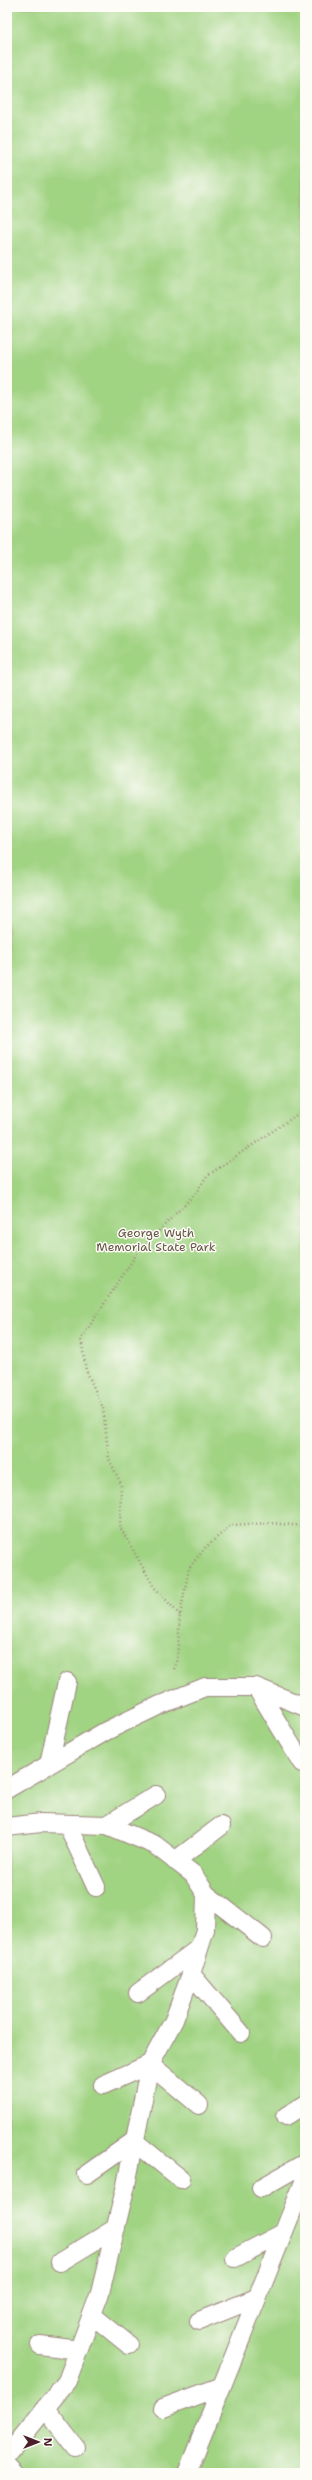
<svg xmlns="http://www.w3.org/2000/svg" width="312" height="2480" font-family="'Shantell Sans',sans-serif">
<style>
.green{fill:#a0d382;stroke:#757956}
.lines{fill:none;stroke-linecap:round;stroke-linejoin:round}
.service-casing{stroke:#9d847e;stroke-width:20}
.path{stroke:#9d847e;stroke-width:2.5;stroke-dasharray:1 3;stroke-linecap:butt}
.service{stroke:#fff;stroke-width:18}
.labels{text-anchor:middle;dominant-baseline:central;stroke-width:3;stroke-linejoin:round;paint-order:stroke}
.park-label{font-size:12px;fill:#645545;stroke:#fdfcf7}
</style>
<rect width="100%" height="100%" fill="#fdfcf7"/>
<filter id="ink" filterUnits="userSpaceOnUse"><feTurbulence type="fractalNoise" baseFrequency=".025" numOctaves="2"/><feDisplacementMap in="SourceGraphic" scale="8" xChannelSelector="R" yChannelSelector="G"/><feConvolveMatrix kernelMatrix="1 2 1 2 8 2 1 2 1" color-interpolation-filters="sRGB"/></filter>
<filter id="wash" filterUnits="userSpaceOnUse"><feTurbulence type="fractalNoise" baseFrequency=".012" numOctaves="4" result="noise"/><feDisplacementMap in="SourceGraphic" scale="16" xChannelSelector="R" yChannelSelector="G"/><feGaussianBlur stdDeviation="0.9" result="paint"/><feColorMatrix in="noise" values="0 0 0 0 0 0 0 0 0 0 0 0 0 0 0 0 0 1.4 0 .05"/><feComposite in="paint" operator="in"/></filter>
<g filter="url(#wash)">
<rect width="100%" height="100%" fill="#f0ead1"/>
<path class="green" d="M7,7H305V2473H7Z"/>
</g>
<g filter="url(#ink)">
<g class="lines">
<defs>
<path id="service" d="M256,1687L302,1763
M49,1764L67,1682
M7,1789L106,1731L160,1705L205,1687H256L305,1707
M67,1824L96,1887
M107,1825L156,1795
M7,1827L41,1823L107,1825L155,1845L193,1874L206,1894L205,1930L191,1974L174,2020L150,2064L126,2185L100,2293L67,2381L7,2456
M175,1861L221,1826
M206,1894L263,1938
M191,1974L241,2033
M138,1993L199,1948
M103,2085L150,2064L199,2105
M286,2116L305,2104
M87,2174L134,2141L181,2179
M261,2188L305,2163
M235,2258L283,2233
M60,2262L116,2228
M92,2315L129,2345
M199,2321L256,2298
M40,2345L79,2350
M45,2408L75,2447
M163,2408L220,2387
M7,2465L15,2473
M187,2473L305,2179"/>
</defs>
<use href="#service" class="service-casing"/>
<path class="path" d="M180,1615L154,1587L120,1527L121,1484L109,1459L103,1408L86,1370L81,1339L138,1252L195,1194L207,1176L305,1109
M174,1669L177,1662L180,1615L189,1568L205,1548L231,1525L269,1523L305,1526"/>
<use href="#service" class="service"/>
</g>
</g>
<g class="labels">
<g class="park-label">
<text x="156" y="1233">George Wyth<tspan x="156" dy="14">Memorial State Park</tspan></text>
</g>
</g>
<rect width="312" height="2480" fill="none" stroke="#fdfcf7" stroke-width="24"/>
<g transform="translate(38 2442) rotate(90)" stroke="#fdfcf7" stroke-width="3" paint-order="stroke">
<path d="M0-3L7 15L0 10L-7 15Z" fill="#4a1f2b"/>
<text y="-6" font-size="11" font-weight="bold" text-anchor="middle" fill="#4a1f2b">N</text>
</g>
</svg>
